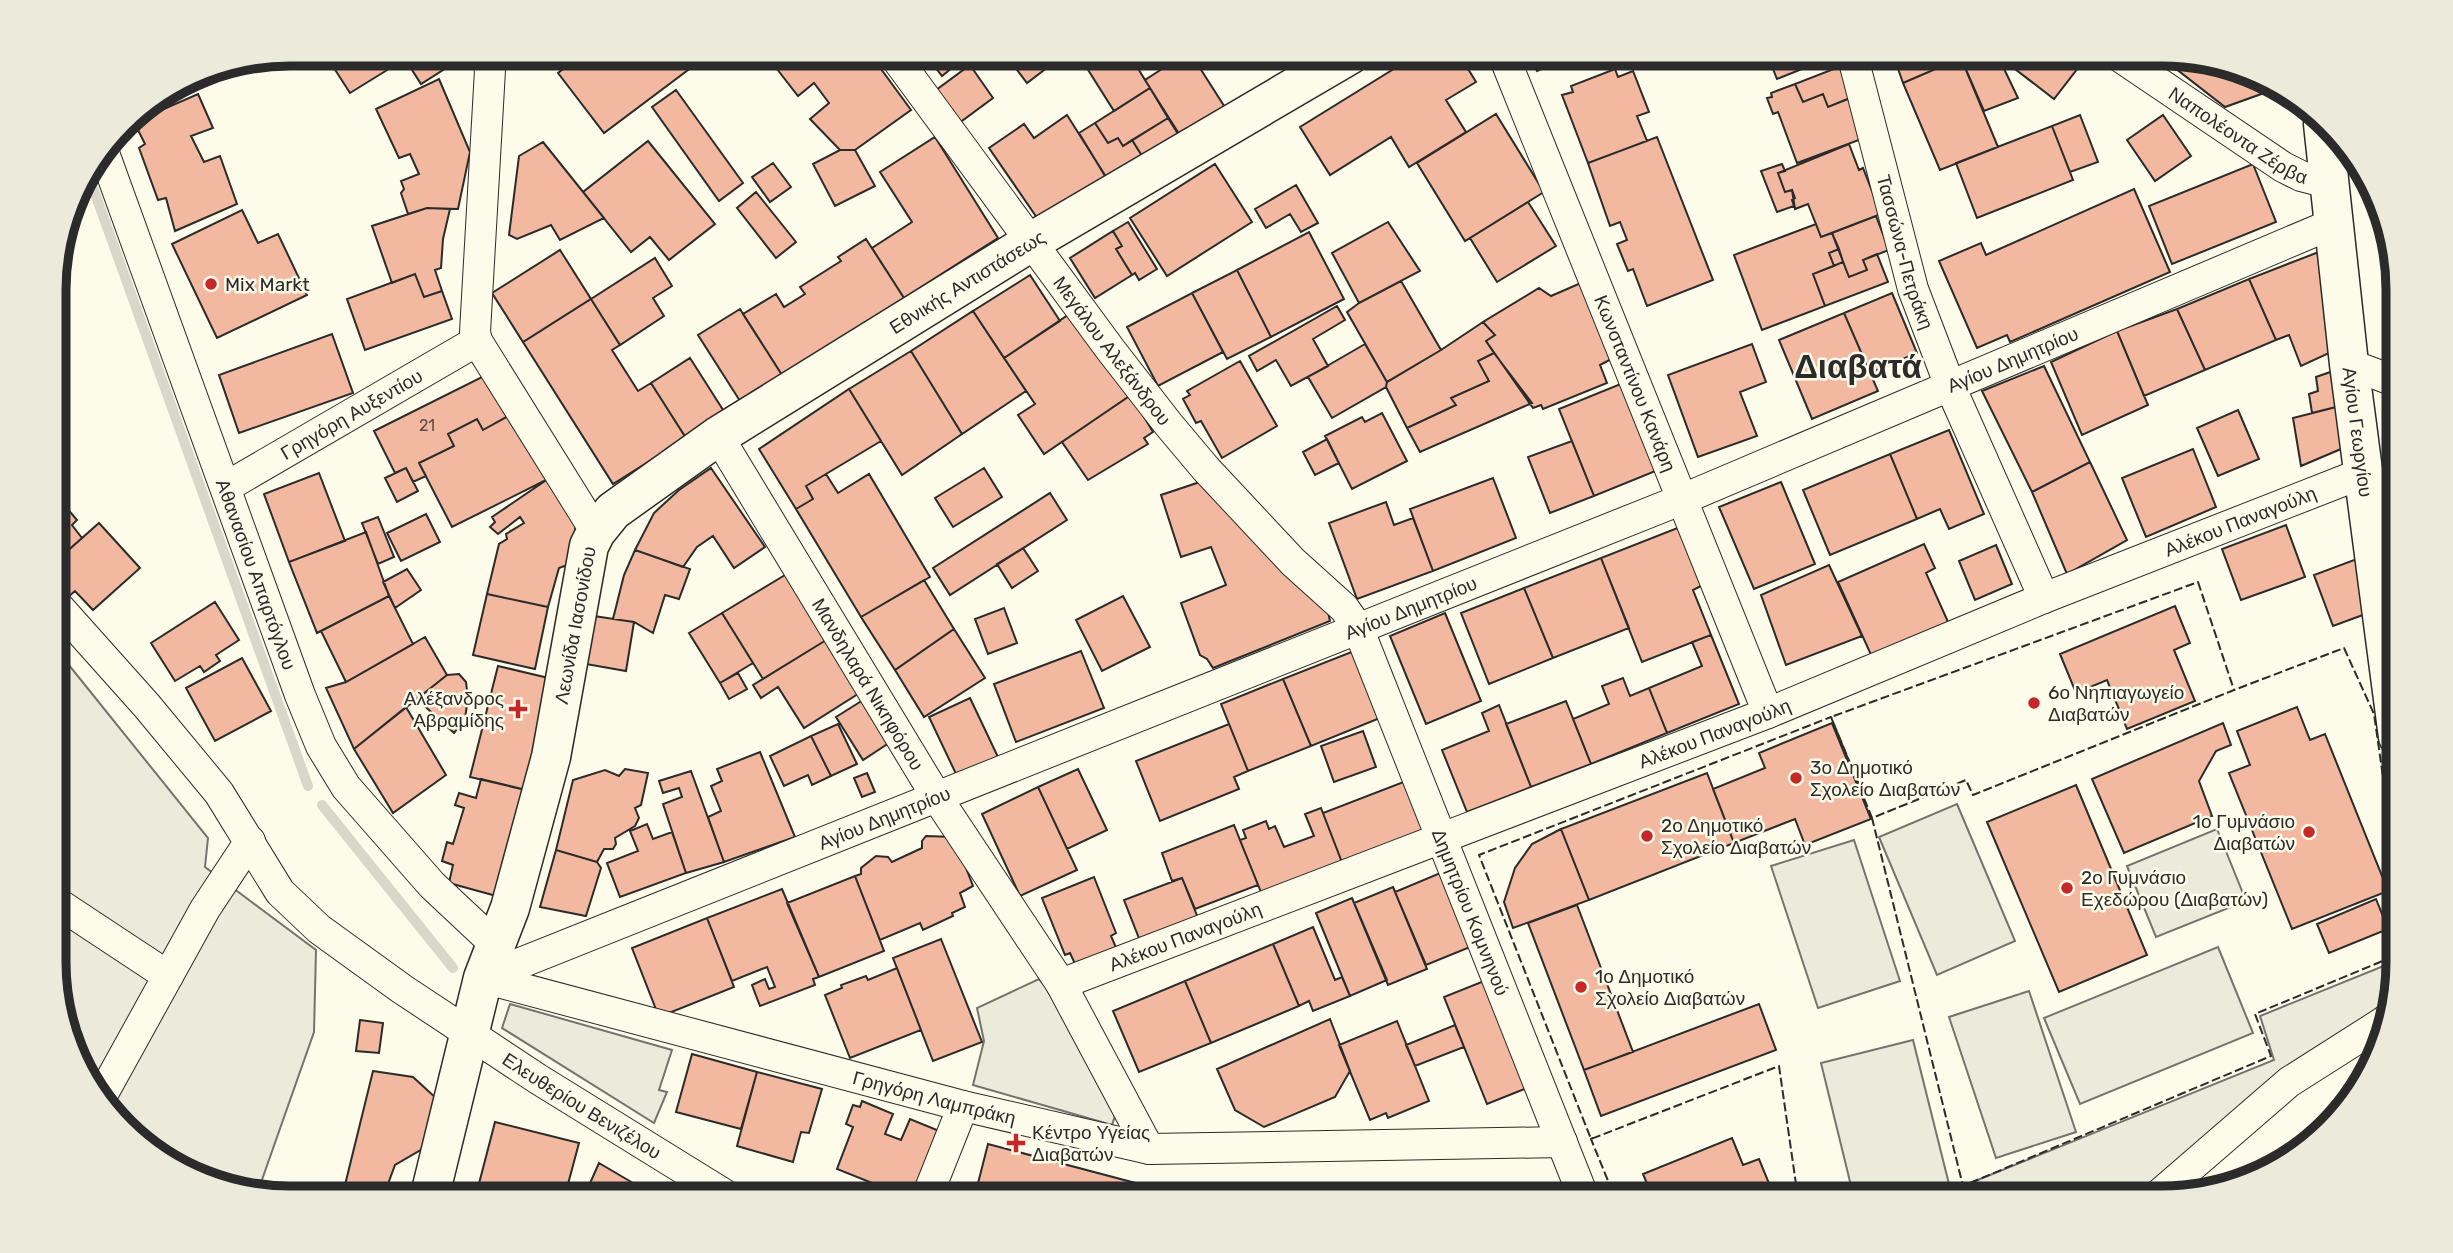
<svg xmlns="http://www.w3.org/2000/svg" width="2453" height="1253" font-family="Rubik,sans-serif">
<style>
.green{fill:#ecebdb;stroke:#74746e;stroke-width:2}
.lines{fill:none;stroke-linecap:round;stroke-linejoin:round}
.stream{stroke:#d8d7c9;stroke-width:10}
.building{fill:#f2b8a0;stroke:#2b2b2b;stroke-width:2}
.street-casing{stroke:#2b2b2b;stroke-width:32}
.secondary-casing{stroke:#2b2b2b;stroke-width:41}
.street{stroke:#fdfbea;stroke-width:30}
.secondary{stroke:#fdfbea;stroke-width:38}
.fence{stroke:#2b2b2b;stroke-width:2;stroke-dasharray:9 3.5;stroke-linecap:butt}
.poi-dot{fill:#c62828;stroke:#fdfbea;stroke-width:2.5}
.labels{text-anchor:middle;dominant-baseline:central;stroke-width:5;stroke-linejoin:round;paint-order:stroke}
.number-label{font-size:16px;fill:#5d4e48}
.street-label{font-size:19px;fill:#2b2b2b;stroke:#fdfbea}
.poi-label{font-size:19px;fill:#2b2b2b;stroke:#fdfbea;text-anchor:start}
.town-label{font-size:33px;font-weight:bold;fill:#2b2b2b;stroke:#fdfbea}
.rim{fill:none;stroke:#2b2b2b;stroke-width:9}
</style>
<rect width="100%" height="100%" fill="#fdfbea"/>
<path class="green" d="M56,649L208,838L205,867L316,950L314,1032L258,1191L186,1175L103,1106L56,994Z
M1957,804L2015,941L1937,975L1879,837Z
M2217,829L2246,901L2156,937L2127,866Z
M1854,840L1900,981L1818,1008L1771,866Z
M2218,947L2253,1033L2080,1104L2044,1018Z
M2386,965L2388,999L2139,1198H1954L1964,1193L1963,1186L2274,1060L2260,1016Z
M1039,979L1052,994L1117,1110L1112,1125L973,1085L984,1041L977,1008Z
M2029,991L2076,1132L1996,1158L1949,1017Z
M510,1004L672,1050L659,1090L667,1092L654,1123L502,1028Z
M1913,1040L1951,1192L1923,1198H1854L1821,1063Z"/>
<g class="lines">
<path class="stream" d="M88,174L308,786
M322,805L453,968"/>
</g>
<path class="building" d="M325,54H402L405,59L350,93Z
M402,54H418L407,62Z
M418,54H468L421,84L407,62Z
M582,54H689L696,64L604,133L558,73Z
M777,54H870L911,110L855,150H840L810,119L829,103L814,83L798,96L770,60Z
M925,54H969L942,76Z
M1005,54H1065L1027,83Z
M1102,54H1129L1150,88L1114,111L1085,65Z
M1129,54H1144L1133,61Z
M1185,54H1191L1226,109L1181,137L1145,80Z
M1418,54H1459L1476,82L1446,100L1466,132L1409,167L1391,137L1330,175L1300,127Z
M1530,54H1581L1537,71Z
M1767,54H1839L1777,79Z
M1896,54H1957L1961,58L1903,83L1896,63L1899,61Z
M1957,54H1997L2018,98L1984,111L1961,58Z
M2003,54H2027L2015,69L2000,58Z
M2027,54H2086L2088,55L2054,99L2015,69Z
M1961,58L1998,147L1940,170L1903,83Z
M2183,59L2267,78L2278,88L2225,107L2175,68Z
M1849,63L1861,94L1828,107L1823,94L1803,102L1795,84Z
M970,65L993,98L951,129L928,96Z
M1615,69L1618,77L1633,71L1649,112L1637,116L1647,141L1588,163L1562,95L1573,92L1571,86Z
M439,79L470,152L458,209L427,208L408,214L401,193L404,189L401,181L419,174L410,154L399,158L376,109Z
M1795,84L1803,102L1823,94L1828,107L1852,97L1867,137L1797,163L1778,112L1773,114L1767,98L1772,97L1771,93Z
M1150,88L1168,118L1123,146L1118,138L1108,143L1095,123Z
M676,90L743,183L719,201L652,107Z
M198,94L213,128L191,136L204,162L220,156L237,204L175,231L166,198L158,200L139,148L145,144L134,122Z
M1496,114L1544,192L1465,241L1417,163Z
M1067,115L1108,180L1042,225L989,148L1024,124L1034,138Z
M2080,115L2098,162L2070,172L2052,126Z
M2163,115L2191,156L2155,181L2127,140Z
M1168,118L1185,145L1149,167L1132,140Z
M1095,123L1108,143L1118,138L1123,146L1132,140L1149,167L1113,189L1079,133Z
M2052,126L2073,180L1977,218L1956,163Z
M935,137L998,238L904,298L872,248L912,222L880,172Z
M1657,137L1713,280L1647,306L1633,269L1628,271L1617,244L1627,240L1620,222L1610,226L1588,163Z
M648,141L715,224L669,260L650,237L631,252L583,192Z
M543,142L604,218L560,240L551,225L517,239L509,235L519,156Z
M1849,144L1859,170L1863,168L1881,214L1821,237L1808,204L1795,209L1792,190L1785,192L1778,173Z
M840,150H855L875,186L835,206L813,164Z
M773,163L791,187L770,202L752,177Z
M1215,164L1252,222L1167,276L1130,218Z
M1782,164L1785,171L1778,173L1785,192L1792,190L1795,198L1792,200L1794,206L1777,212L1761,171Z
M2253,164L2276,222L2172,264L2149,206Z
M1296,185L1318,223L1301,232L1290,214L1266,228L1255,209Z
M2134,189L2170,272L2010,342L2007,335L1977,348L1939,261L1981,243L1986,255Z
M756,192L796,242L776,258L737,208Z
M1528,202L1556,246L1497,282L1470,238Z
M427,208L450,209L443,239L441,268L435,270L442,291L424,297L415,274L392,283L372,226Z
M242,210L258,243L278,234L307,295L217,338L172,244Z
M1876,216L1889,250L1863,260L1867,270L1849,277L1832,233Z
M1128,222L1157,269L1139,280L1135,273L1132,275L1116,249L1122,246L1113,231Z
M1388,222L1420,271L1359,303L1332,253Z
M1816,224L1821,237L1832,233L1839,249L1829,253L1834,266L1813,274L1825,306L1762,330L1734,255Z
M1113,231L1122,246L1116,249L1132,275L1095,298L1070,258Z
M1309,232L1344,299L1271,337L1237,270Z
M866,239L904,298L782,375L743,314L776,294L784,307L805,294L800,287L841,261L838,257Z
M1839,249L1843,262L1834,266L1829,253Z
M560,250L591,299L523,342L492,293Z
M2324,250L2338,349L2301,366L2289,335L2276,340L2249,279Z
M1877,254L1888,282L1825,306L1813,274L1843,262L1849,277L1867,270L1863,260Z
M655,258L672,286L653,298L664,316L620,345L591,299Z
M1237,270L1271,337L1227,359L1192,293Z
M415,274L424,297L442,291L452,319L365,350L347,299Z
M1030,275L1060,321L1004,358L973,311Z
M2249,279L2276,340L2205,370L2177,309Z
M1401,281L1441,350L1387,382L1347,312L1359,303Z
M1583,282L1615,357L1600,365L1607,383L1543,409L1541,405L1533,408L1486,341L1495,335L1483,322L1539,288L1551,296Z
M1192,293L1223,352L1158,386L1127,327Z
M1892,293L1917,353L1870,373L1844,313Z
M591,299L620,345L612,350L638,391L651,383L686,438L613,484L523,342Z
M1337,306L1345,320L1313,339L1328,366L1291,386L1276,360L1257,371L1249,356Z
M740,309L782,375L740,401L698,335Z
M2177,309L2205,370L2144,396L2117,331Z
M973,311L1026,391L962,434L911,351Z
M1074,311L1131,395L1044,454L1018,415L1035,404L1004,358Z
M1844,313L1878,391L1812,419L1779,340Z
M1483,322L1495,335L1486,341L1494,353L1478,361L1489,381L1451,398L1456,405L1407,428L1386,387L1387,382L1441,350Z
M2117,331L2148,405L2082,435L2051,362Z
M332,334L353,393L239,433L219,375Z
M1365,344L1387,382L1386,387L1332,418L1308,377Z
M1752,344L1766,382L1740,392L1757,436L1698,457L1668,375Z
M911,351L962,434L902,475L849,389Z
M1494,353L1532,403L1420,452L1407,428L1456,405L1451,398L1489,381L1478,361Z
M690,358L725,413L686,438L651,383Z
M1240,361L1277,426L1222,458L1201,421L1196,423L1183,399L1190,395L1187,391Z
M2044,366L2090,462L2032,492L1982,391Z
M2342,368L2344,405L2312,413L2309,394L2318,391L2316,377Z
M486,375L510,415L483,430L477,419L448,434L454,446L419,463L426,476L413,482L406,468L395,473L374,431Z
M1623,383L1658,470L1594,496L1559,409Z
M849,389L881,441L806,486L813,499L796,509L759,449Z
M1131,395L1153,432L1144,438L1148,444L1088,480L1062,442Z
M2344,405L2348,446L2301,466L2293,418Z
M2238,410L2259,459L2218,476L2197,428Z
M1382,413L1407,461L1352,489L1325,436L1362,417L1365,422Z
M510,415L548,479L452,527L419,463L454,446L448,434L477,419L483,430Z
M1949,430L1984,514L1949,529L1940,509L1917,519L1890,454Z
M1327,439L1339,463L1315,475L1303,452Z
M1572,441L1594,496L1550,513L1528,457Z
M2193,449L2216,507L2146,537L2122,478Z
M1890,454L1917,519L1830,555L1803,490Z
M2090,462L2127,540L2067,574L2032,492Z
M406,468L418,491L397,502L385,478Z
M711,468L765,547L734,568L713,536L697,547L683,567L635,550L654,513L679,490Z
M984,468L1002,497L953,527L935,498Z
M319,473L345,541L289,562L264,494Z
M826,474L838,493L869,474L930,577L861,617L796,509L813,499L806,486Z
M1493,478L1516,538L1433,571L1410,509Z
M548,479L576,524L570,564L559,568L548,607L487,594L499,544L507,539L506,534L524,523L520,517L498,534L490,527L495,522L492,517Z
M1203,481L1328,612L1330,621L1213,668L1207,659L1200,655L1181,603L1226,585L1211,547L1181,557L1161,495Z
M1781,482L1815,564L1754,589L1719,507Z
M1050,493L1067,520L950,595L933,568Z
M60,500L77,520L72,525L82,538L55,562V504Z
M1386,502L1394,525L1413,518L1433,571L1357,599L1329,523Z
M426,514L440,542L401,561L387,533Z
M378,517L394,557L378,564L362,523Z
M99,523L140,568L93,610L75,591L69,596L55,580V562Z
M2286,525L2305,577L2241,600L2222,549Z
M1680,527L1703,585L1693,590L1711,635L1642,662L1601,558Z
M366,532L389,596L317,633L289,562Z
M1924,544L1935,568L1926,573L1949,624L1872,657L1838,582Z
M1996,545L2012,584L1975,600L1959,561Z
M1023,548L1038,571L1012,588L997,564Z
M635,550L690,569L679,599L665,595L653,633L634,622L613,619L624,575Z
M2362,557L2371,612L2333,626L2314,575Z
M1601,558L1629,628L1553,658L1524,588Z
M1829,565L1862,636L1786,665L1761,595Z
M407,569L421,590L395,608L383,582Z
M795,569L836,634L763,679L722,613Z
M924,580L954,629L895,670L861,617Z
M1524,588L1553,658L1489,684L1461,613Z
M487,594L548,607L535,669L473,655Z
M389,596L413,644L346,682L321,631Z
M1123,596L1150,647L1102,671L1076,620Z
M215,602L239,640L216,655L220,661L204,672L200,666L175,681L151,643Z
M2175,606L2190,643L2174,650L2195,701L2127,729L2107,680L2076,693L2060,654Z
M1004,608L1017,643L988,654L975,619Z
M722,613L753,663L720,683L689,633Z
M1445,613L1481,701L1426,724L1390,636Z
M594,616L634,622L626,671L586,664Z
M954,629L985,678L924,717L895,670Z
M836,634L869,687L804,728L778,687L761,698L753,685Z
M1711,635L1739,704L1667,733L1649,688L1702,666L1692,642Z
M425,637L447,675L354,749L326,688L346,682Z
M1359,649L1385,716L1311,746L1283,679Z
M1081,651L1104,708L1016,742L994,684Z
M242,658L271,711L215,741L186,688Z
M498,666L557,680L530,791L470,777Z
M738,673L747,689L729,699L720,683Z
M459,674L466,682L468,699L465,718L454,733L417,699L447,675Z
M1623,678L1630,696L1649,688L1667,733L1591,764L1573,719L1609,704L1602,686Z
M1283,679L1311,746L1248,771L1221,704Z
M871,695L898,737L863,760L836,717Z
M970,698L998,757L957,776L929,717Z
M1566,701L1591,764L1531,787L1506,724Z
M1499,705L1531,787L1467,812L1442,750L1489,731L1482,713Z
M406,707L446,775L393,813L354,749Z
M2297,707L2310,740L2325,734L2388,891L2292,929L2229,773L2250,765L2237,731Z
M1832,723L1871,819L1805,845L1795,819L1734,843L1713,789L1765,768L1759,753Z
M2223,723L2231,745L2216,751L2199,781L2212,816L2124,853L2092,779Z
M838,724L857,764L831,776L811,736Z
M1229,724L1248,771L1234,777L1239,789L1160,821L1136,761Z
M1363,731L1376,767L1334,782L1321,746Z
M811,736L831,776L812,785L808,775L784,786L770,756Z
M760,752L795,837L724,862L708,817L721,811L711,786L722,781L717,769Z
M625,769L648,773L641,805L635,808L639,818L635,826L615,838L616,844L613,849H604L597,862L556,850L573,780L605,770L619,776Z
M1078,769L1107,830L1067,849L1038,787Z
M691,771L724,862L686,873L663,804L682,797L679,788L663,793L659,781Z
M867,773L875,792L862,797L854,778Z
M1707,773L1734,843L1589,900L1561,829Z
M481,779L530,791L500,897L449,883L453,865L442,861L447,842L453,844L464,808L455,805L459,793L476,798Z
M1406,781L1426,832L1343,865L1323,813Z
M2076,785L2147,955L2059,992L1987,822Z
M1038,787L1077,870L1020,896L982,814Z
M1321,808L1343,865L1263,897L1240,840L1246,838L1243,830L1266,821L1269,829L1275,826L1284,847L1314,836L1305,814Z
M647,824L653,839L672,832L686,873L620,897L607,863L638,851L630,831Z
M1234,825L1258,885L1195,909L1182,878L1172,881L1162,853Z
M1561,829L1589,900L1513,928L1504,902L1515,868L1532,844Z
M926,836L954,837L973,886L960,893L965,907L952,913L953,916L923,930L920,923L880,940L855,876L861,874V868L876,856L888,857L892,862L922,848V841Z
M556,850L597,862L601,868L586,916L540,907Z
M1445,871L1475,945L1426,965L1395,892Z
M855,876L884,951L819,977L787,903Z
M1094,877L1116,933L1111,936L1117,950L1076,966L1070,953L1065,955L1042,898Z
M1182,878L1202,928L1144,951L1124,900Z
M1393,887L1427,969L1388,985L1354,903Z
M782,889L819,977L813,979L815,985L760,1006L752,985L765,979L769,989L775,987L767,967L732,981L707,918Z
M1352,898L1387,980L1350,996L1316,913Z
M2376,899L2388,929L2329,953L2317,924Z
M1577,905L1633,1052L1584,1070L1528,923Z
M707,918L734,987L659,1017L632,948Z
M1313,927L1335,980L1342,977L1350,996L1313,1011L1309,1001L1299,1006L1273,944Z
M941,939L982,1042L933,1061L893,958Z
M1273,944L1299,1006L1211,1043L1185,981Z
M897,968L921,1030L850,1058L825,995L842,988L841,985L866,976L868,980Z
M1494,977L1537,1084L1487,1104L1444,997Z
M1185,981L1211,1043L1139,1072L1113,1011Z
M1759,1004L1776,1050L1601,1116L1584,1070Z
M1330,1019L1350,1071L1335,1097L1264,1127L1235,1110L1217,1069Z
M360,1020L383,1023L379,1053L356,1051Z
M1397,1021L1429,1101L1388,1118L1386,1113L1370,1120L1339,1045Z
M1455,1025L1464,1047L1415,1066L1406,1045Z
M692,1054L757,1072L741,1129L676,1112Z
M373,1071L413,1077L437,1099L424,1148L395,1165L385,1192L345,1185Z
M757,1072L822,1089L809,1133L801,1132L793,1162L737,1146Z
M862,1101L893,1114L885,1134L901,1140L910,1119L949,1135L912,1199L837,1169L853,1127L846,1124L853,1105L860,1107Z
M495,1122L579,1143L564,1199H551L527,1193L526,1199H475Z
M1732,1138L1743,1165L1759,1159L1775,1198H1653L1643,1174Z
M988,1144L1196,1199H974Z
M599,1163L660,1199H583Z
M1345,1186L1397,1198H1342Z
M355,1195L373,1197V1199H355Z"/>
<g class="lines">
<defs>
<g id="street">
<path d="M485,54L490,70L475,332L477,341L596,532"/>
<path id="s1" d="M893,54L1110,349L1169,425L1206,469L1293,562L1344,608L1358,628L1584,1198"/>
<path id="s2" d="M1503,54L1768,713"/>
<path id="s3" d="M1852,54L1913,289L1950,386L2044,598"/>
<path id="s4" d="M2116,54L2283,167L2301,176L2328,183"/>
<path id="s5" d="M104,153L300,695L321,746L346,787L432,885L496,945"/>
<path d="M2349,364L2397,382"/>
<path id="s6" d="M718,436L936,796L1061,984L1149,1149"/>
<path id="s7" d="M226,487L477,341"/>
<path id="s8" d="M55,603L147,706L219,793L280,892L319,929L402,989L538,1079L732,1199"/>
<path d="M56,902L168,976"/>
<path id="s9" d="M483,978L1683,499L2332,224"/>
<path id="s10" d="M483,978L963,1106L1149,1149L1562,1142"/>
<path id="s11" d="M1061,984L1768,713L2044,598L2363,473"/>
<path d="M100,1099L205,909L250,841"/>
<path d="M2155,1198L2289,1082L2385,1021"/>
<path d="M926,1199L963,1106"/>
</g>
<g id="secondary">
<path id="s12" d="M2323,124L2349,364L2398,737"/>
<path id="s13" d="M429,1199L483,978L510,908L551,757L589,546L596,532L613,511L718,436L1031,242L1351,54"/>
</g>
</defs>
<use href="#street" class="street-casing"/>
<use href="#secondary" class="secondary-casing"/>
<use href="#street" class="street"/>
<use href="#secondary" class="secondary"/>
<path class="fence" d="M2198,582L2234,690L1973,795L1966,780L1872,818L1831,717Z
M2344,648L2374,714L2399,888L2385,960L2255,1014L2271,1056L1963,1186L1872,818L1966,780L1973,795L2234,690Z
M1593,1138L1591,1139L1615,1198
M1798,1198L1779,1066L1591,1139L1479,855L1831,717L1860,787
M1954,1198L1964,1193L1962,1184"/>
</g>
<g class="poi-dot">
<circle cx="211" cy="284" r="7"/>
<circle cx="2034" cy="703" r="7"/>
<path d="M514.5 698.5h7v7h7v7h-7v7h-7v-7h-7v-7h7z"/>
<circle cx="1796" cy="778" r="7"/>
<circle cx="2309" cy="832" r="7"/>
<circle cx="1647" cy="836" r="7"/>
<circle cx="2067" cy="888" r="7"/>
<circle cx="1581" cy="987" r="7"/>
<path d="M1012.5 1132.5h7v7h7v7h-7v7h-7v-7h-7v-7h7z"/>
</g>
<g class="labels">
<g class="number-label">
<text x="427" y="425">21</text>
</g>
<g class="street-label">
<text stroke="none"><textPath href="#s4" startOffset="147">Ναπολέοντα Ζέρβα</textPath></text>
<text stroke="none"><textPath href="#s3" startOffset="205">Τασσώνα-Πετράκη</textPath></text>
<text stroke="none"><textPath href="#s13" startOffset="1138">Εθνικής Αντιστάσεως</textPath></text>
<text stroke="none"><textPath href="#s1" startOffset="369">Μεγάλου Αλεξάνδρου</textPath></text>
<text stroke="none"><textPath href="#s9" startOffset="1650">Αγίου Δημητρίου</textPath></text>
<text stroke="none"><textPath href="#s2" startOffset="355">Κωνσταντίνου Κανάρη</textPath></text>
<text stroke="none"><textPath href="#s7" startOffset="145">Γρηγόρη Αυξεντίου</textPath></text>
<text stroke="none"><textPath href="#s12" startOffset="310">Αγίου Γεωργίου</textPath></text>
<text stroke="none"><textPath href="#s11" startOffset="1267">Αλέκου Παναγούλη</textPath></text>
<text stroke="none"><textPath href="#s5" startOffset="448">Αθανασίου Απαρτόγλου</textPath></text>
<text stroke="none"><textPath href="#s9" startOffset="999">Αγίου Δημητρίου</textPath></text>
<text stroke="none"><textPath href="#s13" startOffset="593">Λεωνίδα Ιασονίδου</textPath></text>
<text stroke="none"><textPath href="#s6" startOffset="290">Μανδηλαρά Νικηφόρου</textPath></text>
<text stroke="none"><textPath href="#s11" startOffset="700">Αλέκου Παναγούλη</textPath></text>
<text stroke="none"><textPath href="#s9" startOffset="432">Αγίου Δημητρίου</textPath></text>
<text stroke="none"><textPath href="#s1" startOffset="1046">Δημητρίου Κομνηνού</textPath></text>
<text stroke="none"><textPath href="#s11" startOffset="133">Αλέκου Παναγούλη</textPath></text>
<text stroke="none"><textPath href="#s10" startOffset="467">Γρηγόρη Λαμπράκη</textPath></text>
<text stroke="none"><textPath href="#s8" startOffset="738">Ελευθερίου Βενιζέλου</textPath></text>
</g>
<g class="poi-label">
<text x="225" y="284">Mix Markt</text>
<text x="2048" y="692">6ο Νηπιαγωγείο<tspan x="2048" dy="22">Διαβατών</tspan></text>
<text x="504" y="698" text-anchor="end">Αλέξανδρος<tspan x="504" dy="22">Αβραμίδης</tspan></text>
<text x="1810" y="767">3ο Δημοτικό<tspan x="1810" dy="22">Σχολείο Διαβατών</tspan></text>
<text x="2295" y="821" text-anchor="end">1ο Γυμνάσιο<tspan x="2295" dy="22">Διαβατών</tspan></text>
<text x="1661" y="825">2ο Δημοτικό<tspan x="1661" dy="22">Σχολείο Διαβατών</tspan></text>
<text x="2081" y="877">2ο Γυμνάσιο<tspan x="2081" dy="22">Εχεδώρου (Διαβατών)</tspan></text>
<text x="1595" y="976">1ο Δημοτικό<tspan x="1595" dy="22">Σχολείο Διαβατών</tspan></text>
<text x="1032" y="1132">Κέντρο Υγείας<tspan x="1032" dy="22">Διαβατών</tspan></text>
</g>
<g class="town-label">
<text x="1858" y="366">Διαβατά</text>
</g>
</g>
<path d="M0 0H2453V1253H0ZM290 66H2162A224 224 0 0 1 2386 290V962A224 224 0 0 1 2162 1186H290A224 224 0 0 1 66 962V290A224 224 0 0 1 290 66Z" fill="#eceadb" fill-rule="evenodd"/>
<path class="rim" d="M290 66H2162A224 224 0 0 1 2386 290V962A224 224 0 0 1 2162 1186H290A224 224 0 0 1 66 962V290A224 224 0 0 1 290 66Z"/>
</svg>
